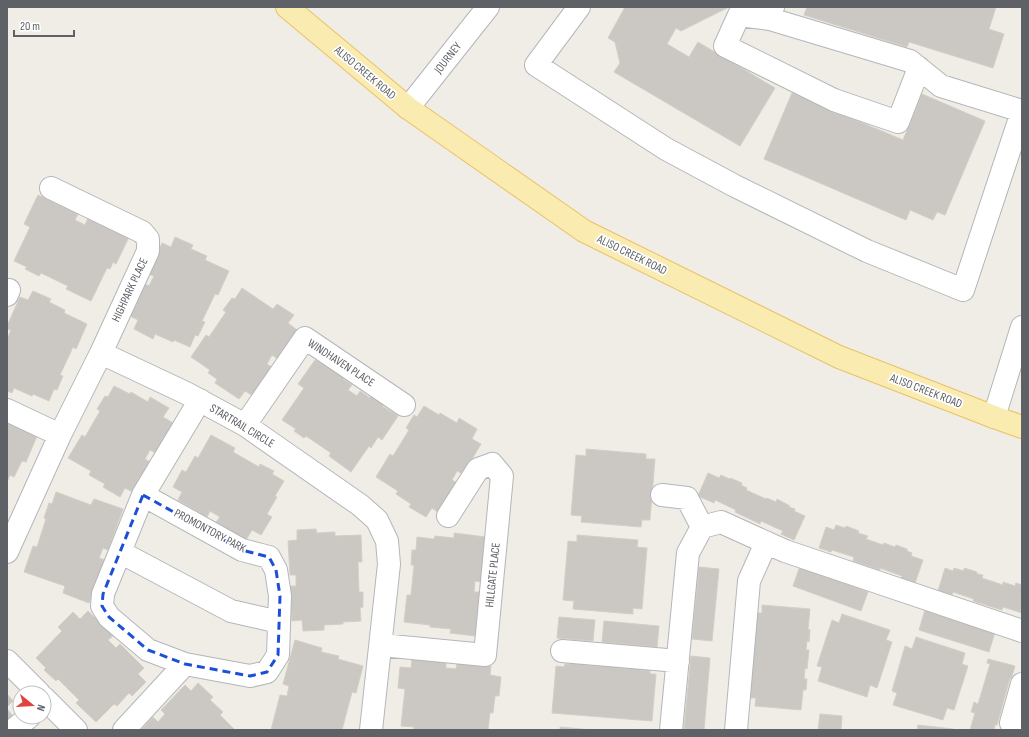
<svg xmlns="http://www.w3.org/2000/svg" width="1029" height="737" font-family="'Sofia Sans Condensed',sans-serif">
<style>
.building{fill:#cbc8c3;stroke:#d4cfc5}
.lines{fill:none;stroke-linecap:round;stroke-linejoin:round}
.minor-casing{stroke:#b3b6ba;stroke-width:24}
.major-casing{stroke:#eac165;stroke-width:24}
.minor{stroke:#fff;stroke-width:22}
.major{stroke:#faecb0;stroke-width:22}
.marked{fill:none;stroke:#1d4ed8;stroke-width:3;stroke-dasharray:8 5;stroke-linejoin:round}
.labels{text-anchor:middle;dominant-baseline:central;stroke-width:3.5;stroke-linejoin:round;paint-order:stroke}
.street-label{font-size:12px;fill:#5e6166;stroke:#fff}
</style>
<rect width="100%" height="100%" fill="#efede6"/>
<path class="building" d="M625,7H729L681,31L676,28L667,44L689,57L698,42L775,88L740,146L614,72L620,63L615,42L608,38Z
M807,7H996L989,29L1004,34L993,68L909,42L907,47L804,15Z
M792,93L903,140L922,94L985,121L945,215L937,212L933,220L910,210L906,220L764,159Z
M38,195L78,214L75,220L85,225L88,218L129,237L116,264L113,262L110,269L107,268L91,301L66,289L68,286L41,273L39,276L25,269L27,267L14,261L30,227L24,224Z
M175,237L193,245L191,249L207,256L205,260L229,271L218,295L215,294L202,321L205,322L198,336L195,335L190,347L174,340L173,342L155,334L153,339L134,329L138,320L128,315L143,283L149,286L154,276L148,274L162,243L171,247Z
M242,288L273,309L277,304L294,315L288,323L297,330L278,359L272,355L267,364L272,367L253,396L245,391L239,399L215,383L217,379L208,373L210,370L191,357L206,335L209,337L226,312L223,310L232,298L235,299Z
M33,291L51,299L49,302L65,310L64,313L87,324L76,349L73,347L60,375L63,376L57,390L54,389L49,401L33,394L32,396L14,388L12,393L7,391V340L11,330L7,329V326L20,297L28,300Z
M315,360L344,377L343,379L352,385L348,390L357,396L360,391L370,398L372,396L384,404L382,406L398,416L382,440L378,437L371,448L369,446L351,472L329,456L331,453L306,436L304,438L294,431L296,429L282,420L304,388L298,384Z
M114,386L130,394L131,392L148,402L150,397L169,408L163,417L173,423L156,453L150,450L145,459L150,462L133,492L125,488L120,497L103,487L105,484L89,475L91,471L68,458L82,435L85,437L100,411L97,409L105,396L108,397Z
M424,406L439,415L440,413L457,423L459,418L477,429L472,439L481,444L463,474L457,471L452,480L457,483L439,513L432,508L426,517L409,507L411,504L396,494L398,491L376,477L390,454L393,456L409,430L406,428L414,415L417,417Z
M7,422L37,436L26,462L22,461L14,477L10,475L7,482Z
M211,435L235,448L233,452L259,467L260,464L274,471L272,474L284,481L275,496L277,497L267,514L272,517L261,535L252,530L246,540L216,522L220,517L210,511L207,517L178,500L182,492L173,487L182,470L186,472L195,456L198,458Z
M586,449L646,454V459H655L650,520H642L641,527L581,522L582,516L571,515L576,455L586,456Z
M708,473L719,478L721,475L729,479L730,478L742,483L741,485L747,488L746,490L766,499L767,498L776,502L777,499L790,506L789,507L795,509L794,511L805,516L794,540L781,534L783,531L761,521L760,524L735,512L736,510L715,500L714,503L698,496Z
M56,492L91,505L94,499L123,509L108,550L103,548L99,558L105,560L89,603L63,593L65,586L24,572L33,546L37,547L46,519L44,518L49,503L52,504Z
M836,525L845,528L846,526L859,531L858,533L868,536L866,539L883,545L884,543L895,547L896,545L907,549V551L912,553L911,556L923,560L915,583L901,579L902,576L880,568V570L853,561L854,557L832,550L831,552L819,548L826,527L834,530Z
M316,529L317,533L335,532V536L361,535L362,562H358L359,592H363V607L360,608L361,621L343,622V624L324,625V630L303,631L302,620L292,621L290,586H296V575H290L288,541L297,540V530Z
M454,533L486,537L481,582L475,581L474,592H480L475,636L450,633L451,629L430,627V625L404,622L407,595H411L414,565H411L412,550H416L417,537L434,539L435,536L454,538Z
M577,535L638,540L637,547L647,548L642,609L633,608V614L573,609L574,601L563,600L568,541L577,542Z
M800,566L868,592L861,611L793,586Z
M699,567L719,569L712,641L692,639Z
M945,568L953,571L954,568L964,571V568L977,572V574L983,575L982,578L1003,585V582L1015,586L1016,583L1022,585V613L1003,607L1002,610L973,601L974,599L953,592L952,595L938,591Z
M762,605L810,609L808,629L810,630L809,642L807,641L806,650H809L807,669L805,668L804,679H807L806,690H803L801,710L755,706L756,698H749L756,613H762Z
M925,610L995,632L989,652L919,630Z
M88,611L113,636L108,640L116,648L120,644L144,668L138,674L146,682L132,696L129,693L117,706L114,704L96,722L76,703L79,700L58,679L56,681L44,670L46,668L36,658L62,631L58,627L73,612L80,619Z
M842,614L890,630L886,640L892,642L877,688L870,685L867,697L818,681L822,667L817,666L832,620L839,623Z
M559,617L595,620L593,641L557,638Z
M604,621L659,626L657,647L602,642Z
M916,637L965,653L962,664L968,666L954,710L947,708L943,720L893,705L897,693L892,691L905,646L912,649Z
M295,640L322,648L321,652L339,656L338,659L363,666L356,693L352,692L342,730H271L280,695L287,696L289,686L283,684Z
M691,656L710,658L704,730L684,729Z
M412,658L446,661V668L456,669L457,663L491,666L490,675L501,677L499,696H495L493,713H490L488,730H414V727L401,726L405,689L398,688L400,667L411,668Z
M988,659L1015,666L1011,679L1010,678L997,725H995L994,730H970L975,713L971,712L974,702L978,704L990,664L987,663Z
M573,662L584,663V665L596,666V663L619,665L618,668L627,669L628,666L640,667V670L650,671V674H656L652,721L552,713L556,666L564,667L565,664H573Z
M198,683L213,697L210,700L223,712L220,715L235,730H141L153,717L158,722L165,714L161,710L185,685L191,691Z
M7,694L13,701L7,707Z
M7,709L13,716L7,722Z
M820,714L842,716L841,730H818Z
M918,725L953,729L952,730H917Z
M560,727L592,730H560Z"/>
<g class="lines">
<defs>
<path id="minor" d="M579,7L536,65L666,149L735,186L867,251L963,290L1022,112
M773,7L770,19L910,61L941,86L1022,111
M770,19L739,15L725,46L834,100L898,122L919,68
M408,108L488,7
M51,188L142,232L148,239V251L101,353
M7,295L9,290
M7,410L60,435
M994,417L1022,327
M245,425L305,338L404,405
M662,495L687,498L702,527
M7,552L60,435L101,353L186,393L245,425L360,505L377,520L387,541L389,564L371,730
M120,552L231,611L279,622
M381,645L485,655L502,476L492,464L478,469L448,516
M562,651L678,661
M7,661L39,693
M185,664L148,650L109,617L102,606L103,594L143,495L200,400
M1022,684L1011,723L1022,726
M44,698L76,730
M13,730L29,717
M124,730L185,664L250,676L267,672L278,655L280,596L276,570L269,557L242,550L143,495
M671,730L688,553L702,527L721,522L785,551L1022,631
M736,730L749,581L766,543"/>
<path id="major" d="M287,7L408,108L584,231L839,357L994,417L1022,427"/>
</defs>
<use href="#minor" class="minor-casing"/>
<use href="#major" class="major-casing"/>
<use href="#minor" class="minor"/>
<use href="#major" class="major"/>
</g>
<path class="marked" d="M143,495L242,550L269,557L276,570L280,596L278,655L267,672L250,676L185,664L148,650L109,617L102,606L103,594Z"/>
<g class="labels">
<g class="street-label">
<text transform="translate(448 58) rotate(-52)">JOURNEY</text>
<text transform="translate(365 73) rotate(40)">ALISO CREEK ROAD</text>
<text transform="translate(632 255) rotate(26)">ALISO CREEK ROAD</text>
<text transform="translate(130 290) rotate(-65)">HIGHPARK PLACE</text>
<text transform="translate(341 363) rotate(33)">WINDHAVEN PLACE</text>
<text transform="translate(926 391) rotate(21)">ALISO CREEK ROAD</text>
<text transform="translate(242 426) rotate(31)">STARTRAIL CIRCLE</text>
<text transform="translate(210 531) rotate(28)">PROMONTORY PARK</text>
<text transform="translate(493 575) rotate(-84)">HILLGATE PLACE</text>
</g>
</g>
<rect width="1029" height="737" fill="none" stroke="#5e6166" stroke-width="16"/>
<g transform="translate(32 705) rotate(108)"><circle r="19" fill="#ffffff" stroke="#bfc0c2"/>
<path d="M0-3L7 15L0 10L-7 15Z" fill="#e0443c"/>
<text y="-6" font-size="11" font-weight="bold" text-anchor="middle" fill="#5e6166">N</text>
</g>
<path d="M14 30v6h60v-6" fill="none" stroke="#5e6166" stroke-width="2"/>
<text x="20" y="30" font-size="12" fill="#5e6166" stroke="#ffffff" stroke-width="3" paint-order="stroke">20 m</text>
</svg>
